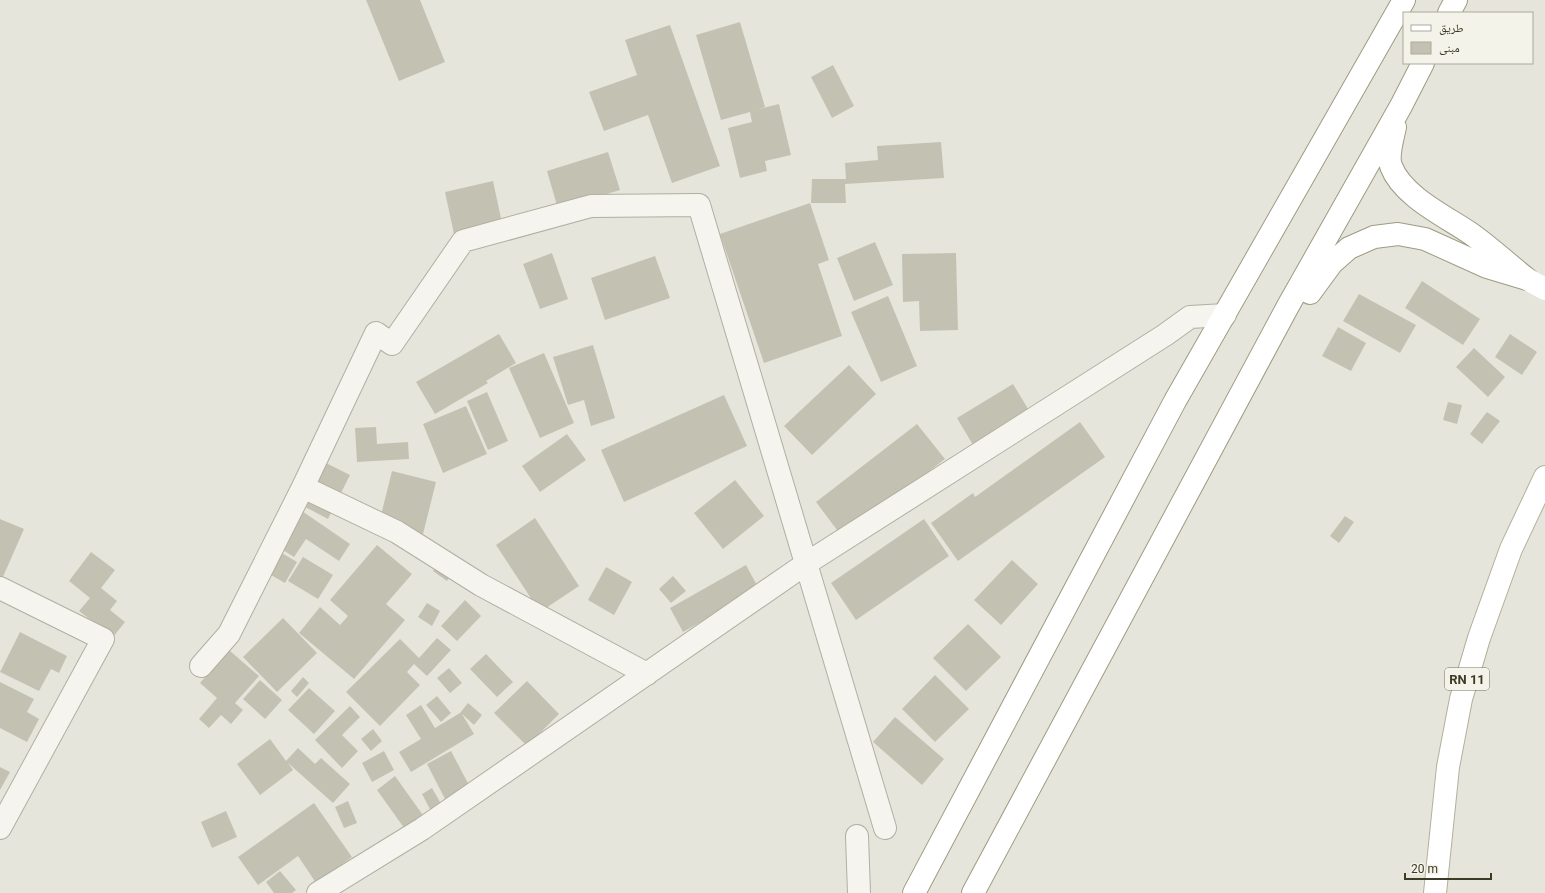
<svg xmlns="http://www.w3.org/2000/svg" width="1545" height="893" font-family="Roboto,'Noto Naskh Arabic',sans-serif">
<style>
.building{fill:#c3c2b2}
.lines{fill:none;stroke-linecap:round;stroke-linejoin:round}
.street-casing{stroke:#b0afa1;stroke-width:24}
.primary-casing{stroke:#b3b09a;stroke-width:24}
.highway-casing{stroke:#9e9b82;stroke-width:24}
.street{stroke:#f5f4ee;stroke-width:22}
.secondary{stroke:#fff;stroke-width:22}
.primary{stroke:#fff;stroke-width:22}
.highway{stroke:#fff;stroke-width:22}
.labels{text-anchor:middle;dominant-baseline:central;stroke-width:3;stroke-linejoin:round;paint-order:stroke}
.shield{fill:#f4f3ea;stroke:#747260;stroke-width:1}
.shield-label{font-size:13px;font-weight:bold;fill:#3d3b25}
</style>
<rect width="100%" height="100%" fill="#e6e5db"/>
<path class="building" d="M366,0H420L445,62L399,81Z
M740,22L765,107L759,109L779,104L791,155L765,161L767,171L740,178L728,128L752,122L750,112L721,120L696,35Z
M670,25L720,166L672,183L648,115L604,131L589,92L637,75L625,40Z
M833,65L854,106L832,118L811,77Z
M941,142L944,178L845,184L846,203H811L812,179H846L845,163L878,160L877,146Z
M608,152L620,190L558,209L547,171Z
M493,181L505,237L457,248L445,192Z
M810,203L829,260L818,264L842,336L764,363L720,234Z
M875,242L893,285L854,301L837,258Z
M552,253L568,299L540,309L523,264Z
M956,253L958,330L920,331L919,301L903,302L902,254Z
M655,256L670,298L605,320L591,278Z
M1422,281L1480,319L1463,345L1405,308Z
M1359,294L1416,325L1400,353L1343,321Z
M888,296L917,366L881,382L851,312Z
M1338,327L1366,343L1351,371L1322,356Z
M499,334L516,363L486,381L488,383L435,414L416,382Z
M1510,334L1537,352L1522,375L1495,357Z
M593,345L615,418L591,426L584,400L568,405L553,357Z
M1474,348L1505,377L1488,397L1456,367Z
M544,353L574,423L540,438L509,368Z
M849,365L876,394L812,455L784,426Z
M1013,384L1030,412L973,445L957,418Z
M487,392L508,441L488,450L467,401Z
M724,395L747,446L624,502L601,450Z
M1448,402L1462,405L1457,424L1443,420Z
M466,406L487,454L443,473L423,424Z
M1487,412L1500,421L1482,444L1470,434Z
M1080,422L1105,457L958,561L931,523L973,493L975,497Z
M917,424L945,459L843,538L816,502Z
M376,427L377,444L408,442L409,459L357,462L355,428Z
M567,434L586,460L540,492L522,466Z
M314,457L350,475L328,519L292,500Z
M392,471L436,482L421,542L377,531Z
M735,480L764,516L723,549L694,513Z
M299,509L350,544L339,561L306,539L294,557L275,545Z
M1345,516L1354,522L1339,543L1330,536Z
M535,518L579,586L540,612L496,545Z
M0,519L24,529L2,579L0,578Z
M924,519L949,556L856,620L831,583Z
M377,545L412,574L386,604L405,620L354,679L299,633L320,607L340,625L348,616L330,600Z
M275,549L297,562L285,583L262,570Z
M91,552L115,570L101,588L117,601L110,610L125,622L113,637L79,611L90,598L69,581Z
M303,557L333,575L318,599L288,581Z
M442,558L456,567L447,581L433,571Z
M1012,560L1038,584L1001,625L974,600Z
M746,565L759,589L683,632L670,608Z
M606,567L632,582L614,615L588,600Z
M673,576L686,591L671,603L659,589Z
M465,600L481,616L457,641L441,626Z
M427,603L440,611L432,626L418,617Z
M283,618L317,653L277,692L243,657Z
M968,624L1001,657L966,691L933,658Z
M20,632L67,656L59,673L51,669L39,691L0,672Z
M437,638L451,650L427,676L414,664L407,672L420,685L380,726L346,692L400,639L419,658Z
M229,650L259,676L235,703L243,710L231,724L221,715L209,728L199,719L217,698L200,683Z
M486,654L513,682L497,697L470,669Z
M449,668L462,683L450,693L437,678Z
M935,675L969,709L935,742L902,709Z
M303,677L309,683L297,697L291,691Z
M260,680L282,700L265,719L243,699Z
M527,681L559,714L527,746L494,713Z
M0,682L34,699L27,712L39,719L27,742L0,728Z
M309,688L335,711L314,734L288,710Z
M437,696L451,713L441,722L426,705Z
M468,703L482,715L474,725L462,714L474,734L411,772L399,752L421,739L406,715L421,705L435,728L460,713Z
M350,706L360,717L342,735L358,751L342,768L315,740Z
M895,717L944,759L922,785L873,742Z
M373,729L382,741L371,751L361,739Z
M270,739L286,761L298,748L315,764L321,758L350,784L333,803L288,763L293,770L260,795L237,764Z
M384,751L394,770L372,782L362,763Z
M451,751L470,787L446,801L427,764Z
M0,767L10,772L0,790Z
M395,776L430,825L412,839L377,790Z
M432,788L444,809L433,815L422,794Z
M348,801L357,823L344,828L335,807Z
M314,803L352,857L316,883L298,856L258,885L238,857Z
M226,811L237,837L212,848L201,822Z
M280,871L296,890L292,893H274L266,882Z"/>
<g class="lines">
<defs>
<path id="street" d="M303,487L397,532L481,585L647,674
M0,588L103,639L0,828
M201,666L229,634L303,487L376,333L392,344L463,241L591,206L699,205L885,828
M857,836L859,893
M318,893L422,829L807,563L1165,335L1190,317L1225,315"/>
<path id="primary" d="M1435,893L1448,767L1461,699L1479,638L1511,549L1545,477"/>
<path id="highway" d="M1449,13L1456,0
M1310,293L1332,263L1349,248L1374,237L1398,234L1425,239L1487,267L1527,279C1508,264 1490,247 1470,233C1445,216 1402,196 1391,166C1387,156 1393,137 1395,127
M914,893L1175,401L1404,0
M973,893L1288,306L1401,106L1423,63"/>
</defs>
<use href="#street" class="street-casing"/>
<use href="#primary" class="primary-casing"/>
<use href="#highway" class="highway-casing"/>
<use href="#street" class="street"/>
<path class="secondary" d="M1527,279L1545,289"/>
<use href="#primary" class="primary"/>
<use href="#highway" class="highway"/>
</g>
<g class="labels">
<rect class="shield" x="1445" y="668" width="44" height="22" rx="3"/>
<g class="shield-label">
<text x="1467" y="679">RN 11</text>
</g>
</g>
<rect x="1403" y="12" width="130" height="52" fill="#f4f3ea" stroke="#aba99b"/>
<rect x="1411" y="25" width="20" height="6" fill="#ffffff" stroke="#aba99b"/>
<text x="1439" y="32" font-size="12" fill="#3d3b25">طريق</text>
<rect x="1411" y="42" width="20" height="12" fill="#c3c2b2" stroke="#aba99b"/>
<text x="1439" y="52" font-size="12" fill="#3d3b25">مبنى</text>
<path d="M1405 873v6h86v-6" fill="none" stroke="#3d3b25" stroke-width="2"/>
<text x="1411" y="873" font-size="12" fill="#3d3b25" stroke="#f4f3ea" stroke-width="3" paint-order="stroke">20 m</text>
</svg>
